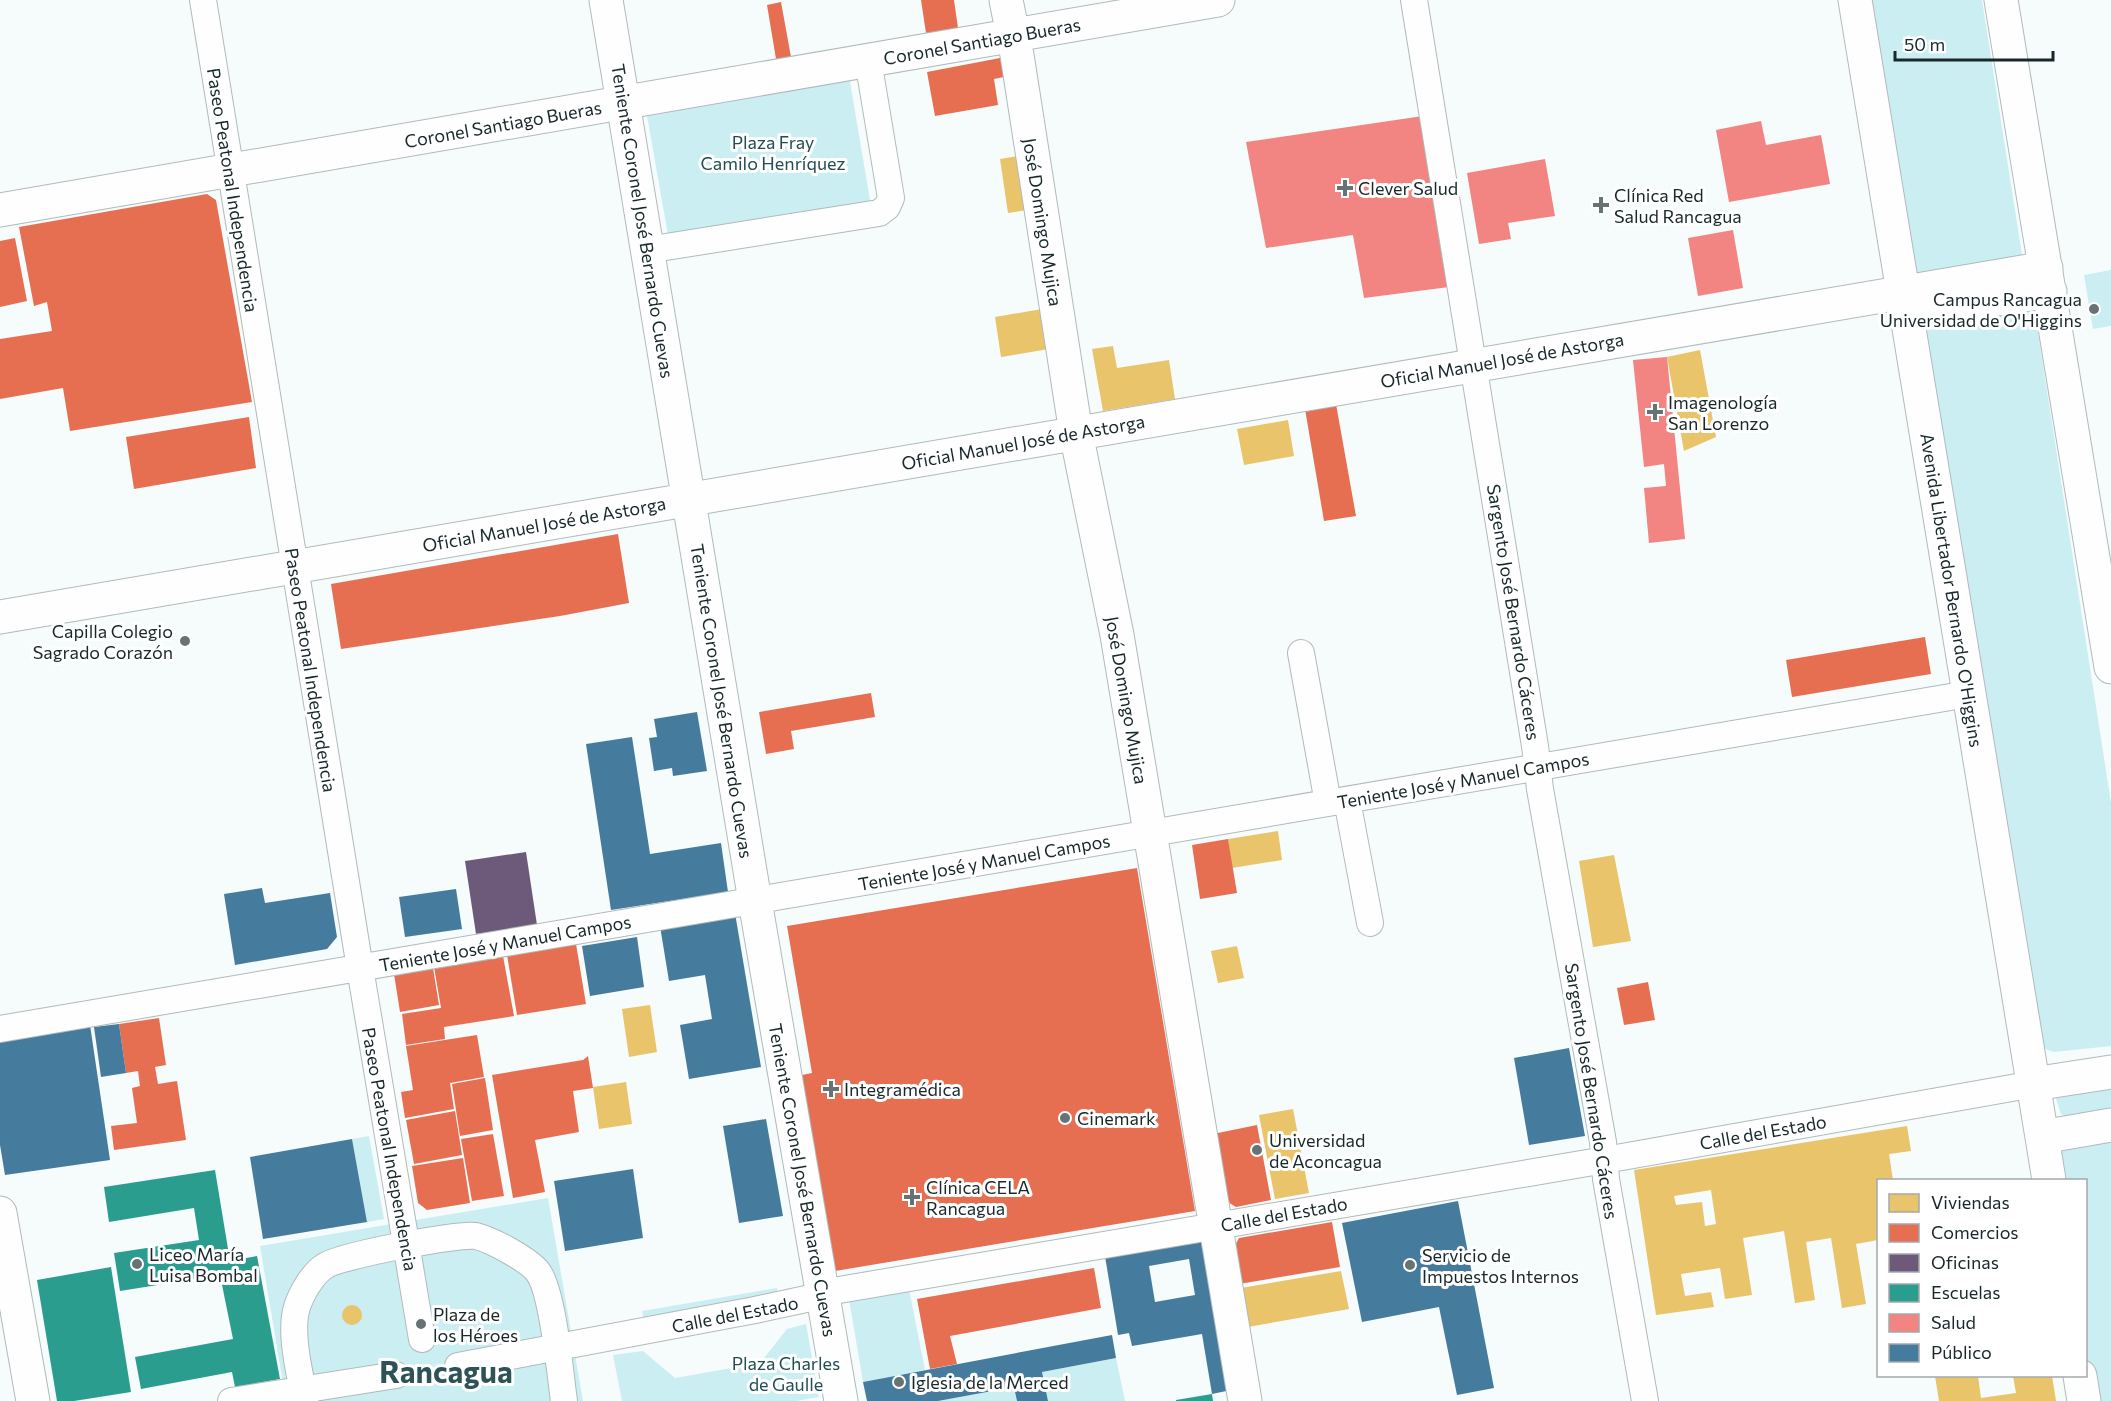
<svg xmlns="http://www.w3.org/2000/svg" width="2111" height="1401" font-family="Commissioner,sans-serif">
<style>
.green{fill:#cbeef2}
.homes{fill:#e9c46a;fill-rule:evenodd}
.shops{fill:#e76f51}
.offices{fill:#6d597a}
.schools{fill:#2a9d8f}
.health{fill:#f28482}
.public{fill:#457b9d;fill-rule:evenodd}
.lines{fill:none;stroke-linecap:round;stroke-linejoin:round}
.street-casing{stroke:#b1babb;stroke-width:28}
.secondary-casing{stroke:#b1babb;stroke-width:35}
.primary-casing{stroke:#b1babb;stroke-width:35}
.street{stroke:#fefefe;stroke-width:26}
.secondary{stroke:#fefefe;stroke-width:33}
.primary{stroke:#fefefe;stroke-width:33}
.poi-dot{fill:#667273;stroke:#fff;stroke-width:2}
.labels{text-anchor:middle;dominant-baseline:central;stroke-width:6;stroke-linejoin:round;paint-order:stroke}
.street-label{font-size:18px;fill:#18282a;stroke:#fff}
.park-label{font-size:18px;fill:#224d52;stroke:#fff}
.poi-label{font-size:18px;fill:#18282a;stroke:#fff;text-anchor:start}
.town-label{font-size:30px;font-weight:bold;fill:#2e5357;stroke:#fff}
</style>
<rect width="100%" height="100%" fill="#f6fbfb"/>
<path class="green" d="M1864,0H1982L2023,261L1911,280Z
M848,70L871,206L669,241L645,104Z
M2111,270V326L2093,329L2084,275Z
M2029,308L2036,320L2111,803V1046L2054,1052L2040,1047L1919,319Z
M2111,1076V1112L2066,1117L2061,1114L2056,1099L2057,1093Z
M2111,1132V1401H2091L2086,1367V1180H2056L2060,1148Z
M369,1136L384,1219L367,1222L352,1139Z
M548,1198L583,1401H286L260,1246Z
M777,1288L778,1297L644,1320L642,1311Z
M909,1289L925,1370L863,1382L849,1299Z
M806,1324L819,1397L796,1401H622L613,1355L643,1351L675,1378L760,1363L787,1329Z
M1116,1358L1125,1401H1048L1042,1372Z
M1014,1387L1017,1401H938Z"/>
<path class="homes" d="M1025,155L1034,209L1008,213L1000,159Z
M1042,309L1049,349L1001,357L995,317Z
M1113,346L1117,368L1169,360L1175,399L1103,411L1092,349Z
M1700,350L1716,437L1684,451L1667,357Z
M1288,420L1294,456L1244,465L1237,429Z
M1278,831L1282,860L1232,868L1228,839Z
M1614,855L1631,941L1593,947L1579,861Z
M1237,946L1244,978L1218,983L1211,951Z
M650,1005L657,1052L629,1057L622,1009Z
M626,1082L632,1124L599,1129L593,1087Z
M1293,1109L1309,1193L1275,1199L1259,1115Z
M1907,1126L1911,1151L1889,1154L1893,1180H1878V1240L1856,1244L1866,1304L1842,1308L1831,1238L1806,1242L1815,1300L1795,1303L1784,1231L1743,1238L1752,1295L1725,1299L1720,1268L1681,1274L1685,1296L1711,1292L1714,1307L1656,1315L1634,1170ZM1711,1190L1716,1224L1705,1226L1702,1202L1676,1205L1674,1196Z
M1341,1271L1349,1309L1248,1327L1241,1288Z
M342 1315a10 10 0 1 1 20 0a10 10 0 1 1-20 0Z
M1935,1376H1978L1981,1398L2016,1393L2013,1376H2052L2056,1401H1939Z"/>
<path class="shops" d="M921,0H954L958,28L926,33Z
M781,2L791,57L776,59L767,5Z
M1000,58L1004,77L994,79L998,105L935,116L927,72Z
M207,194L216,200L252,402L70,431L63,388L0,399V339L52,331L47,302L34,306L19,227Z
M15,238L27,301L0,307V241Z
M1336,404L1356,516L1324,521L1305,409Z
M249,417L256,468L134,489L126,437Z
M618,534L629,603L560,616L341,649L331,584Z
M1925,637L1931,674L1792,697L1786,660Z
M871,693L875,717L791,731L794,749L766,754L759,712Z
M1228,839L1237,893L1200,899L1192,845Z
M1137,868L1195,1211L835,1271L802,1075L812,1073L787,926Z
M576,944L586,1004L517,1015L507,955Z
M503,956L514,1016L444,1027L445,1039L406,1045L402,1014L441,1008L434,967Z
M433,968L439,1005L400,1012L394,974Z
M1648,982L1655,1020L1624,1025L1617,988Z
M159,1018L166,1065L155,1067L158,1084L177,1081L186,1140L114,1150L111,1126L137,1123L132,1088L140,1086L138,1071L126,1073L119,1024Z
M477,1035L484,1077L450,1083L454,1109L405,1118L401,1092L413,1090L406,1046Z
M588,1056L593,1088L573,1091L579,1132L535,1140L545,1192L513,1198L492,1075L583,1060Z
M485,1078L493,1130L460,1136L452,1084Z
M455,1111L462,1155L414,1164L406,1120Z
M1257,1125L1271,1200L1236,1207L1226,1201L1213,1134Z
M493,1134L504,1196L472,1201L461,1139Z
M463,1158L470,1203L427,1210L418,1203L412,1166Z
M1332,1222L1340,1267L1239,1284L1233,1249L1239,1238Z
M1094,1268L1101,1308L950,1336L957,1364L930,1369L917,1299Z"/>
<path class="offices" d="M526,852L537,925L476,934L465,861Z"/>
<path class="schools" d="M215,1170L230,1261L257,1256L280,1379L235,1387L232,1372L141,1389L135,1357L233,1339L220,1275L120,1291L114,1253L199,1240L194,1208L109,1222L104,1187Z
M111,1267L131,1392L74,1401H57L37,1280Z
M1212,1394L1213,1401H1176V1400Z"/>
<path class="health" d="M1423,116L1449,287L1364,298L1353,235L1266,248L1246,142Z
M1761,121L1766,145L1821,135L1830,184L1729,202L1716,130Z
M1545,159L1555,216L1508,223L1511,239L1479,244L1467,173Z
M1733,230L1743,288L1698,296L1688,238Z
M1667,357L1685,539L1649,543L1644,488L1666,486L1664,464L1644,467L1633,360Z"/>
<path class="public" d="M697,712L707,771L673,776L672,768L654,771L649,738L657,737L654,719Z
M632,737L650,854L721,843L728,892L611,910L586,744Z
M262,888L265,903L330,893L337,937L327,949L235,965L224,894Z
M456,889L462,929L405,937L399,897Z
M735,913L761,1067L689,1079L680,1025L712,1019L705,975L669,981L660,926Z
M637,937L644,987L590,996L582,946Z
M119,1024L126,1073L101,1077L94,1027Z
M90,1025L110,1160L5,1175L0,1145V1039Z
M1569,1048L1585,1136L1529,1145L1514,1058Z
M766,1119L783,1216L739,1223L723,1126Z
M352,1139L367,1222L263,1239L250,1157Z
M633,1169L643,1238L565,1251L554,1181Z
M1458,1201L1494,1388L1457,1395L1439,1307L1362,1322L1342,1223Z
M1204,1236L1231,1390L1212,1394L1202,1334L1132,1346L1129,1333L1118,1335L1104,1250ZM1189,1259L1195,1295L1155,1302L1149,1266Z
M1112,1335L1116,1358L1042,1372L1048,1401H1017L1014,1387L938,1401H867L863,1382Z"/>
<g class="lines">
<defs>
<path id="street" d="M203,0L360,968L422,1339
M1414,0L1535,746L1540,789L1603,1142L1606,1179L1645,1401
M647,250L879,213L887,207L891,198L868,60
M1301,653L1328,803
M1347,800L1370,923
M0,1029L1968,694
M458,1366L755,1310L806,1299L833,1291L1605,1160L2034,1084
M231,1401L396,1375
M305,1401C300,1374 289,1333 297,1307C301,1294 313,1273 325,1266C338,1256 459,1233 476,1236C492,1240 529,1260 538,1272C553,1292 560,1373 564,1401"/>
<path id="secondary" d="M606,0L755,901L841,1401
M1006,0L1017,55L1076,433L1117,635L1245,1401
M0,210L1218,0
M0,617L2046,268
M2034,1084L2111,1072
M0,1213L33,1401"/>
<path id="primary" d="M1855,0L2049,1180
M2001,0L2111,667
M1906,313L2050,291
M2042,1137L2111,1125
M2080,1376L2084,1401"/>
</defs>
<use href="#street" class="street-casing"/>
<use href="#secondary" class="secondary-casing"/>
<use href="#primary" class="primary-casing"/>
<use href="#street" class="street"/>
<use href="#secondary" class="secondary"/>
<use href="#primary" class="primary"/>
</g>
<g class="poi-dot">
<path d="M1342 179h6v6h6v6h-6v6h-6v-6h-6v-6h6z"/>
<path d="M1598 196h6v6h6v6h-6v6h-6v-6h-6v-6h6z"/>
<circle cx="2094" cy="309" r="6"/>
<path d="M1652 403h6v6h6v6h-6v6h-6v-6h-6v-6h6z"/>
<circle cx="185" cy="641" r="6"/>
<path d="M828 1080h6v6h6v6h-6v6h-6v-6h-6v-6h6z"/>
<circle cx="1065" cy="1118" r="6"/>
<circle cx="1257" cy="1150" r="6"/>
<path d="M909 1188h6v6h6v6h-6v6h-6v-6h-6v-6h6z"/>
<circle cx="137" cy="1264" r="6"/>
<circle cx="1410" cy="1265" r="6"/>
<circle cx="421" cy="1324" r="6"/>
<circle cx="899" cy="1382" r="6"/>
</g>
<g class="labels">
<g class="street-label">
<text transform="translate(982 41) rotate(-10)">Coronel Santiago Bueras</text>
<text transform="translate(503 124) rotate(-10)">Coronel Santiago Bueras</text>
<text transform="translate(233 190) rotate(81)">Paseo Peatonal Independencia</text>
<text transform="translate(643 221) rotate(81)">Teniente Coronel José Bernardo Cuevas</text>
<text transform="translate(1043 222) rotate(81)">José Domingo Mujica</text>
<text transform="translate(1502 360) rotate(-10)">Oficial Manuel José de Astorga</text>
<text transform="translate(1023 442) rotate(-10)">Oficial Manuel José de Astorga</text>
<text transform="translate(544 524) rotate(-10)">Oficial Manuel José de Astorga</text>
<text transform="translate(1952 590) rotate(81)">Avenida Libertador Bernardo O'Higgins</text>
<text transform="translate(1514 612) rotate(81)">Sargento José Bernardo Cáceres</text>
<text transform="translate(311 670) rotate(81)">Paseo Peatonal Independencia</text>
<text transform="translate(1127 700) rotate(80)">José Domingo Mujica</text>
<text transform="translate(722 701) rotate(81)">Teniente Coronel José Bernardo Cuevas</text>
<text transform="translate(1463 780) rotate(-10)">Teniente José y Manuel Campos</text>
<text transform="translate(984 862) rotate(-10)">Teniente José y Manuel Campos</text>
<text transform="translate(505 943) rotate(-10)">Teniente José y Manuel Campos</text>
<text transform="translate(1592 1091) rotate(81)">Sargento José Bernardo Cáceres</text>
<text transform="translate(1763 1132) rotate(-10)">Calle del Estado</text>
<text transform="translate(390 1149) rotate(80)">Paseo Peatonal Independencia</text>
<text transform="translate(803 1180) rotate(80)">Teniente Coronel José Bernardo Cuevas</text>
<text transform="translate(1284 1214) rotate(-10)">Calle del Estado</text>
<text transform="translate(735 1314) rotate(-11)">Calle del Estado</text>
</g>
<g class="park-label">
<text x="773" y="142">Plaza Fray<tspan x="773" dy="21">Camilo Henríquez</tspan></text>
<text x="786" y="1363">Plaza Charles<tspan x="786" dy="21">de Gaulle</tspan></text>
</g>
<g class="poi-label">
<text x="1358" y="188">Clever Salud</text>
<text x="1614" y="195">Clínica Red<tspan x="1614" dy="21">Salud Rancagua</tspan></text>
<text x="2082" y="299" text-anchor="end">Campus Rancagua<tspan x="2082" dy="21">Universidad de O'Higgins</tspan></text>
<text x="1668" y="402">Imagenología<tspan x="1668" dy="21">San Lorenzo</tspan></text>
<text x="173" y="631" text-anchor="end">Capilla Colegio<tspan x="173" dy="21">Sagrado Corazón</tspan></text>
<text x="844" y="1089">Integramédica</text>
<text x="1077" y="1118">Cinemark</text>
<text x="1269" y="1140">Universidad<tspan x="1269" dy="21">de Aconcagua</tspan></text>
<text x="926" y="1187">Clínica CELA<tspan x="926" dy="21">Rancagua</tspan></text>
<text x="149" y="1254">Liceo María<tspan x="149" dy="21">Luisa Bombal</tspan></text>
<text x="1422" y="1255">Servicio de<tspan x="1422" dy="21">Impuestos Internos</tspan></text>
<text x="433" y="1314">Plaza de<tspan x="433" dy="21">los Héroes</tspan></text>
<text x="911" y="1382">Iglesia de la Merced</text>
</g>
<g class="town-label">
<text x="446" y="1370">Rancagua</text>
</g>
</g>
<rect x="1877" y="1179" width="210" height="198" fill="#ffffff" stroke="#a3a9aa" stroke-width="1.5"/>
<rect x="1889" y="1194" width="30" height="18" fill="#e9c46a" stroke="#a3a9aa" stroke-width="1.5"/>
<text x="1931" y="1209" font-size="18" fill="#18282a">Viviendas</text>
<rect x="1889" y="1224" width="30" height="18" fill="#e76f51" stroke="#a3a9aa" stroke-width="1.5"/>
<text x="1931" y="1239" font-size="18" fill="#18282a">Comercios</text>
<rect x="1889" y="1254" width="30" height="18" fill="#6d597a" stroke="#a3a9aa" stroke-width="1.5"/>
<text x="1931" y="1269" font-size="18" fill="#18282a">Oficinas</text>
<rect x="1889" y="1284" width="30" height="18" fill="#2a9d8f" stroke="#a3a9aa" stroke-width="1.5"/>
<text x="1931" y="1299" font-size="18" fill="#18282a">Escuelas</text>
<rect x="1889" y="1314" width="30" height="18" fill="#f28482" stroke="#a3a9aa" stroke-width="1.5"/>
<text x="1931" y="1329" font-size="18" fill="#18282a">Salud</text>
<rect x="1889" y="1344" width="30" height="18" fill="#457b9d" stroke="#a3a9aa" stroke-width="1.5"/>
<text x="1931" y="1359" font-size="18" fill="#18282a">Público</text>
<path d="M1895 51v9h158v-9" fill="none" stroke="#18282a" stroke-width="3"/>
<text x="1904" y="51" font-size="18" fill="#18282a" stroke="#ffffff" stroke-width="4.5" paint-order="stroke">50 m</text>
</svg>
